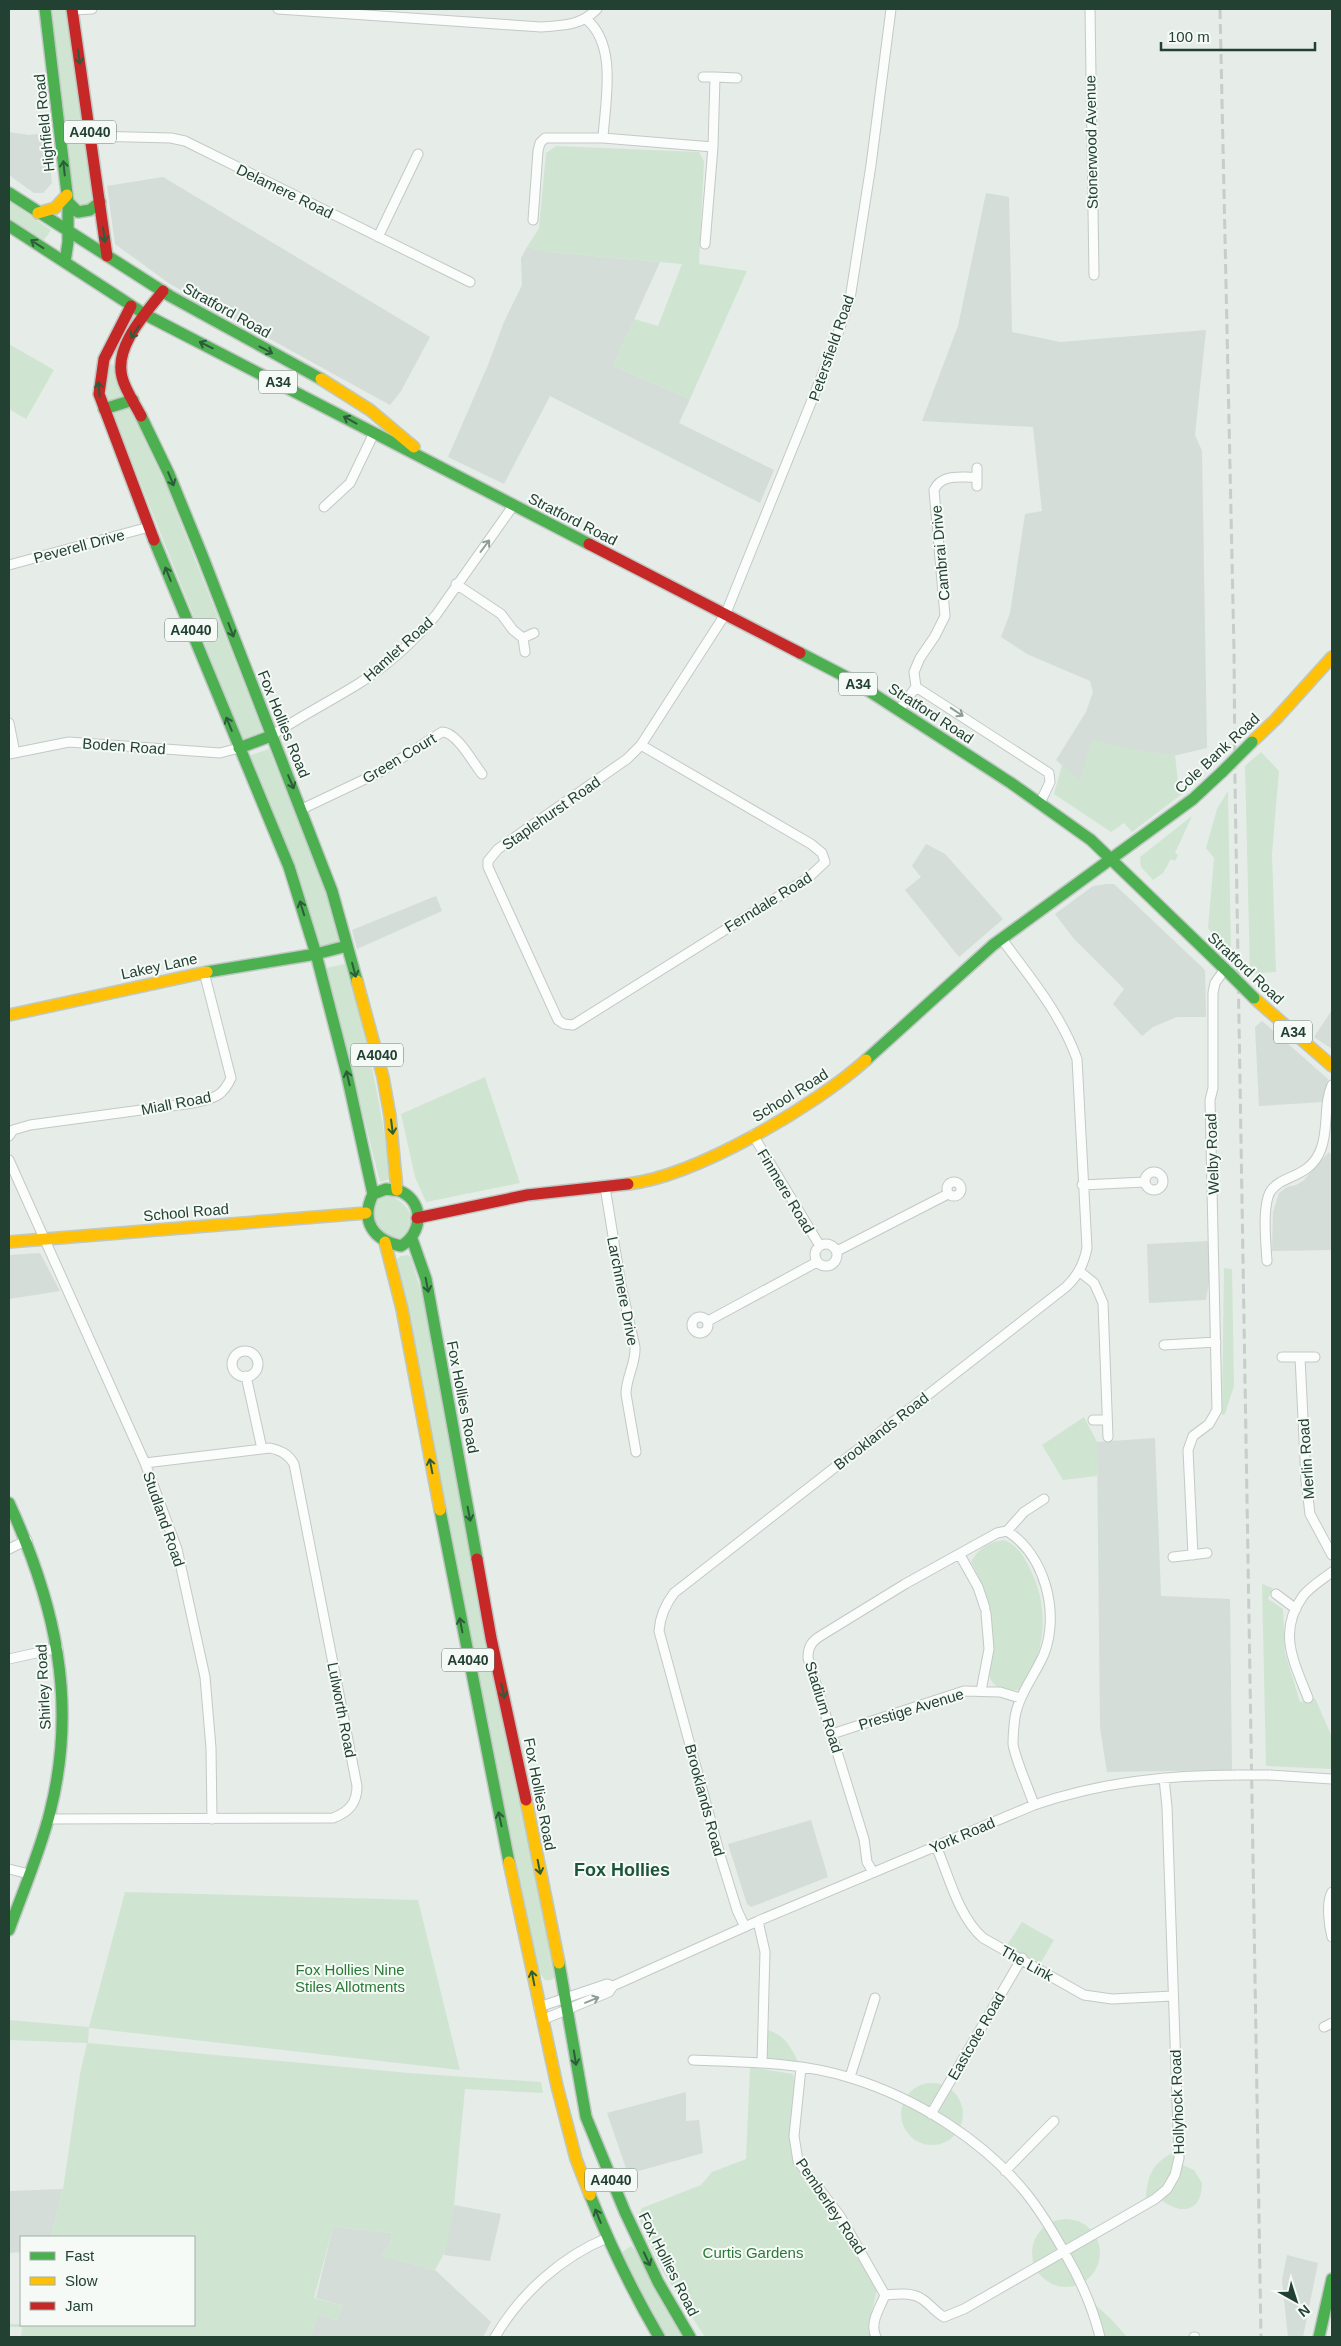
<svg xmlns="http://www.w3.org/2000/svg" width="1341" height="2346" font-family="Helvetica,sans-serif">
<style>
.built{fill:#d4ddd7}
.green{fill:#cfe5d1}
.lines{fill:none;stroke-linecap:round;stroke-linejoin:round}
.street-casing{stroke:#c3c9c5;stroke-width:11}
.fast-casing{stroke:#bfc8c3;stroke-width:14}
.slow-casing{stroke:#bfc8c3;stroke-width:14}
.jam-casing{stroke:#bfc8c3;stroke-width:14}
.street{stroke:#fbfcfc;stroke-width:9}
.fast{stroke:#4caf50;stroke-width:11}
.slow{stroke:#ffc107;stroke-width:11}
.jam{stroke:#c62828;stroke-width:11}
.rail{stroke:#c7cdca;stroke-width:3;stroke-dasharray:10 5;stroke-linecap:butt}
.street-bridge-casing{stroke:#c3c9c5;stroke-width:11;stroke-linecap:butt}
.fast-bridge-casing{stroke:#bfc8c3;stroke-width:14;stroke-linecap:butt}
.street-bridge{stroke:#fbfcfc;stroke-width:9}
.fast-bridge{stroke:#4caf50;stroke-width:11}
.oneway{stroke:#2c5c3a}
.oneway2{stroke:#8e9e97}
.labels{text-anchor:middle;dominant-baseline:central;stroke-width:4;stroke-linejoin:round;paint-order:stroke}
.shield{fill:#f5faf6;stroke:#61786d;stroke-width:1}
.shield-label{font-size:14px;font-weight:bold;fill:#224132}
.street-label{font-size:15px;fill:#224132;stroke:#f5faf6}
.park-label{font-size:15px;fill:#2a7a37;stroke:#f5faf6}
.quarter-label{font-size:18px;font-weight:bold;fill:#1d543a;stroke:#f5faf6}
</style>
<rect width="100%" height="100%" fill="#e6ece8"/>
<path class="built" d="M9,132L29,135L46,133L52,183L43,193H34L9,175Z
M163,177L430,337L401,391L390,405L170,284L115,244L107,186Z
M986,193L1009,197L1012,332L1060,342L1206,330L1195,435L1202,451L1207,748L1173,756L1135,750L1080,781L1056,760L1086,712L1093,692L1090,681L1027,654L1001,637L1010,613L1025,514L1042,511L1033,427L922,421L958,326Z
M527,247L549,252L660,262L613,366L690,399L679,423L774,470L760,503L550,396L504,484L448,457L488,365L504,322L522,285L521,258Z
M926,844L945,854L1003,919L959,957L905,890L921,877L912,866Z
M1107,884H1114L1205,970L1206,1017H1177L1153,1027L1142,1036L1113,1004L1124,989L1074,939L1055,914L1093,886Z
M436,896L442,911L357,949L352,930Z
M1332,1010V1049L1314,1037Z
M1262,1021L1328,1079L1323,1102L1259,1106L1255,1027Z
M1329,1152L1332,1156V1250L1272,1251L1273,1212L1279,1193L1287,1187L1296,1185L1303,1181Z
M1210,1241V1276L1206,1300L1149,1303L1147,1244Z
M40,1253L60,1291L9,1299V1255Z
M1155,1438L1161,1596L1230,1599L1232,1770L1107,1772L1100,1728L1097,1442Z
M811,1820L828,1877L751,1907L747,1904L728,1844Z
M686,2092V2121L699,2120L703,2153L628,2174L607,2113Z
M63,2189L51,2237H21V2252L9,2253V2191Z
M454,2205L501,2214L490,2261L444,2255Z
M333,2227L392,2233L390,2244L382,2256L435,2270L491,2322L483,2337H311L317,2315L337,2320L342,2305L316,2298Z
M1287,2255L1318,2263L1303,2337H1288L1282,2280Z"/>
<path class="green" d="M48,9H66L92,197L90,202L81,207L74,202Z
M556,146L699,152L704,161L699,264L747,271L690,399L613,366L634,319L658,326L682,264L548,252L527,247L539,228L546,153Z
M9,201L51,230L44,240L9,219Z
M9,344L54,370L26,419L9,409Z
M113,364L124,396L108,401L106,386L109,365Z
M130,408L165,483L263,732L243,740L113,414Z
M1092,740L1135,750L1175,755L1178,782L1182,794L1132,832L1124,823L1111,832L1054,794L1062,765L1080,780Z
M269,749L327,893L340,941L320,947L249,756Z
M1261,752L1279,771L1272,854L1276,972L1250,974L1245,766Z
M1228,791L1231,953L1208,928L1214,858L1206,848L1217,809Z
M1192,816L1175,853L1178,855L1175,861L1171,859L1163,873L1153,880L1141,867L1140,857Z
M345,964C367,1036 381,1104 391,1179L380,1182L326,968Z
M485,1077L520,1183L426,1202L415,1177L401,1114Z
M385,1193C408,1202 424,1222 400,1240C379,1237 374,1222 372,1204Z
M408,1255L411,1258L423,1298L555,1977L551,1980H545L537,1970L509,1838L396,1260L401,1256Z
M1224,1268L1232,1269L1234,1386L1225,1414L1222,1415Z
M1084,1417L1097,1442V1476L1063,1480L1042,1445Z
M1004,1540C1018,1545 1025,1558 1031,1571C1050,1609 1046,1656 1019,1690C1010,1690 996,1690 991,1680C987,1671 992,1657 992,1646C992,1612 987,1591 971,1562C978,1548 989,1542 1004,1540Z
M1262,1584L1273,1588L1268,1599L1283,1609L1285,1653L1300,1702L1315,1698L1332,1737V1769L1266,1766Z
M125,1892L418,1900L460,2070L89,2028L88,2043L409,2073L541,2082L543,2093L465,2089L454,2205L446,2250L435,2270L382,2256L390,2244L392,2233L333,2227L314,2298L342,2305L337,2320L317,2315L311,2337H21L22,2327H9V2324H21L194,2325V2237H51L63,2189L80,2074L87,2043L9,2040V2020L89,2027Z
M1022,1922L1054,1940L1040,1964L1007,1945Z
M762,2029C785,2032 792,2049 801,2068L762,2063Z
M750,2067L793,2074L795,2083L791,2143L795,2162L801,2174L846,2232L877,2289L868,2329L871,2337H705L663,2272L638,2217L642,2208L701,2185L712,2172L746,2159Z
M901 2114a31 31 0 1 1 62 0a31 31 0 1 1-62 0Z
M1179,2150L1178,2163L1194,2170L1202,2183C1202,2215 1177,2215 1158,2197L1146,2205C1146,2176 1151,2162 1179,2150Z
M1032 2253a34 34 0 1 1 68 0a34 34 0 1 1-68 0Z
M631,2246L636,2251L684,2337H665L637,2288L621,2253Z
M1089,2299L1111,2319L1127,2337H1100Z"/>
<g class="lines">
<defs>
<path id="street" d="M278,9L541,27C565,25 580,26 597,9
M1090,9L1094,275
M73,10L92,9
M586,19C618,45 605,102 603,138
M703,77H715
M91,136L171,138L185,141L470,282
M713,147L715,77L737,78
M533,220L538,151L540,143L545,138H603L713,147L705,244
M378,237L418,154
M977,486V468
M324,507L350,483L374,433
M9,565L149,527
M456,584L501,614L513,630L523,638
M525,652L523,638L534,633
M916,687L1049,773L1050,782L1040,803
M899,710L916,687L914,672L920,658L935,636L945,616L934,490C942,473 960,478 976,477
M9,723L15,753
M271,736C299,717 329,702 358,684C387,666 414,641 436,615L513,506
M641,745L811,844L822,853L825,862L808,878L573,1025L564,1024L558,1020L488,867V861L498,849L627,759L641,745L726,613L831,353L850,299L871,165L891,9
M9,754L69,742L220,753L239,748
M302,809L380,772L442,732C457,732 473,763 482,774
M753,1135L820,1246
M9,1136L13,1130L30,1125L193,1103C213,1098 222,1098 231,1078L204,972
M9,1160L145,1463L177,1549L205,1677L211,1748L212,1819
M1145 1181a9 9 0 1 1 18 0a9 9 0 1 1-18 0Z
M947 1189a7 7 0 1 1 14 0a7 7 0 1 1-14 0Z
M1082,1185L1145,1182
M605,1187L621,1285L635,1347C636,1364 626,1377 626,1394L636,1452
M815 1255a11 11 0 1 1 22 0a11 11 0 1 1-22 0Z
M837,1251L948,1194
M1267,1261C1266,1244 1262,1207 1270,1192C1281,1174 1310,1179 1321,1149C1329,1128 1323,1105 1332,1085
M1079,1271L1094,1283L1103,1303L1108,1437
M692 1325a8 8 0 1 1 16 0a8 8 0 1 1-16 0Z
M708,1321L817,1262
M1164,1345L1216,1342
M232 1364a13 13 0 1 1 26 0a13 13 0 1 1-26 0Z
M1282,1357H1315
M1300,1357L1306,1481L1310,1514L1332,1555
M246,1376L262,1449
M1093,1420H1107
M1007,1531L1024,1512L1044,1499
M9,1549L27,1540
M960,1555L978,1587L985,1608
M1193,1555L1188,1450L1193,1436L1209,1424L1217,1410L1210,1100L1213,1088V993L1215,983L1225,969
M1173,1557L1207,1553
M1276,1594L1296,1609
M9,1659L58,1648
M981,1691L989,1649L986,1613
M1308,1698C1294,1662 1277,1632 1303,1596C1310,1587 1323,1579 1332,1572
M832,1734L964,1691L1000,1692L1020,1698
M1269,1775L1332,1779
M47,1819L333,1818C349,1812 357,1803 357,1786L294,1464C288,1454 282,1451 270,1448L145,1463
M936,1846C949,1876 958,1916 983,1938L1084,1995L1112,1999L1173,1996
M9,1869L29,1874
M873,1872L867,1862L864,1839L808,1658C808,1646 812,1641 822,1635L905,1584L997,1533L1007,1531C1045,1555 1060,1613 1044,1654C1035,1675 1019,1694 1015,1717C1014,1725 1013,1735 1013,1744C1015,1759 1029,1789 1034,1805
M1332,1892C1326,1902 1329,1926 1332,1937
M758,1921L765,1952L762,2063
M745,1927L737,1910L720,1855L659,1631C660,1616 665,1605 674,1593L1066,1287C1078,1276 1084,1264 1087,1248L1077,1059C1061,1014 1029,976 1001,938
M539,2007L607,1984L613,1986
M542,2020L609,1992L613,1986L758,1921L1034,1805C1102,1782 1167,1775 1239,1775
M1324,2027L1332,2023
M693,2060C745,2062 801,2062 851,2078C916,2098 983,2140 1026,2193C1042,2213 1055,2235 1067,2257C1082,2283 1093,2308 1100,2337
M801,2068L794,2136L798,2161L840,2216L885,2295C880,2308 869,2323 876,2337
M850,2077L875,1998
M931,2114L1022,1958
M1005,2171L1054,2121
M885,2295C896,2294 912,2292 922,2299C930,2304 935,2312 944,2317L964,2309L1155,2199L1167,2189L1175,2175L1179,2158L1167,1807L1164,1778
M495,2337C520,2294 561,2257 607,2238
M1194,2337H1195"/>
<path id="fast" d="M45,9L68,202V242L65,262
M9,193L170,296L321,379
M68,202L78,212L90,210L100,202
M9,226L146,315L589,544
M104,409L133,400
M141,416L169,474L202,555L332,891L357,981
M154,540L289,867L316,954L347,1075L373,1194
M800,653L852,680L1011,783L1091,840L1229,973
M239,748L271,736
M316,954L347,946
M207,972L316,954
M866,1060L993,945L1193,799L1222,772
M386,1189C391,1190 397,1190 402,1192C425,1204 422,1234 401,1246C373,1240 360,1221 373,1194Z
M412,1239L426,1279L477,1559
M9,1503C55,1603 78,1702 50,1812C40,1852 23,1891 9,1930
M440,1510L509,1862
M559,1963L586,2117L625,2212L658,2282L690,2337
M590,2195C610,2245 632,2291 659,2337
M1319,2337L1332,2279"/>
<path id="slow" d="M38,213L55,208L67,195
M321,379L370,410L414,447
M1252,742L1276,719L1332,657
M357,981L383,1077L390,1116L397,1190
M1254,998L1332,1066
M9,1015L207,972
M628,1184C696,1176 815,1106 866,1060
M9,1242L366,1213
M385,1242L402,1309L440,1510
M526,1800L559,1963
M509,1862L557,2086L576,2159L590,2195"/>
<path id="jam" d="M72,9L107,256
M131,306L104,359L99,394L154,540
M141,416C135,404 125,390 122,377C114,346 146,313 163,291
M589,544L800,653
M417,1218L527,1195L628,1184
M477,1559L491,1638L526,1800"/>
</defs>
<use href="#street" class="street-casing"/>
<use href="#fast" class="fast-casing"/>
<use href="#slow" class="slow-casing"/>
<use href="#jam" class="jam-casing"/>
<use href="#street" class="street"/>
<use href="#fast" class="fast"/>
<use href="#slow" class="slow"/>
<use href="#jam" class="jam"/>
<path class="rail" d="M1220,9L1234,650L1235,781L1261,2337"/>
<defs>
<path id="street-bridge" d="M1239,1775H1269"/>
<path id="fast-bridge" d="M1222,772L1252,742
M1229,973L1254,998"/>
</defs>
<use href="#street-bridge" class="street-bridge-casing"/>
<use href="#fast-bridge" class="fast-bridge-casing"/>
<use href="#street-bridge" class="street-bridge"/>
<use href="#fast-bridge" class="fast-bridge"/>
</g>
<defs><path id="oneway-shaft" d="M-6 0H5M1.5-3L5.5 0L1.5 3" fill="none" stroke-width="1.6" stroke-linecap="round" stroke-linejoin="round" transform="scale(1.25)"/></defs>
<g class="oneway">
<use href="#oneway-shaft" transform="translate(79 57) rotate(82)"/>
<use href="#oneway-shaft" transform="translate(64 168) rotate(-96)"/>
<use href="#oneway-shaft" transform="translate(104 235) rotate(83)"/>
<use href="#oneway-shaft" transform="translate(37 244) rotate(-147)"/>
<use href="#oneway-shaft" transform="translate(135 332) rotate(123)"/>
<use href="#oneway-shaft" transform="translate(206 345) rotate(-154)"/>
<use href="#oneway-shaft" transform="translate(266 350) rotate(28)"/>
<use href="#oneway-shaft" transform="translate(99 389) rotate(-95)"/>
<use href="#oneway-shaft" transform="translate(350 420) rotate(-151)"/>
<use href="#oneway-shaft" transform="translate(171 479) rotate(67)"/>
<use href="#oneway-shaft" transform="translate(168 574) rotate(-112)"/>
<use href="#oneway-shaft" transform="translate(231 630) rotate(69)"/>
<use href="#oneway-shaft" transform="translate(229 724) rotate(-112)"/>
<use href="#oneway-shaft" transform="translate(291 782) rotate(67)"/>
<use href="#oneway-shaft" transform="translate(302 908) rotate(-107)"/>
<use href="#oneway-shaft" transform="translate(354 970) rotate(75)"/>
<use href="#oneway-shaft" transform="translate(348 1078) rotate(-103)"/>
<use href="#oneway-shaft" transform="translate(392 1127) rotate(83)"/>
<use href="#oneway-shaft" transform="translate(427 1285) rotate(79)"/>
<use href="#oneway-shaft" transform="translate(431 1466) rotate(-101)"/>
<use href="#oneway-shaft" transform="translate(469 1514) rotate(79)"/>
<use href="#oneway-shaft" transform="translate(461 1625) rotate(-101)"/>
<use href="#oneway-shaft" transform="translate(503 1691) rotate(77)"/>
<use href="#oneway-shaft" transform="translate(500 1819) rotate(-102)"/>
<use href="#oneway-shaft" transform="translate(539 1867) rotate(79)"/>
<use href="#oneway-shaft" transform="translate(533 1978) rotate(-101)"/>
<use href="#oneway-shaft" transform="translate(575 2058) rotate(81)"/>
<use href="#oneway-shaft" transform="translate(598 2216) rotate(-112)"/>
<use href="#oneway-shaft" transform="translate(647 2259) rotate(65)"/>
</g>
<g class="oneway2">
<use href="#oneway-shaft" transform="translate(485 546) rotate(-53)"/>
<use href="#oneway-shaft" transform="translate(957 712) rotate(34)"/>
<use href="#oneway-shaft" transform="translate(592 2000) rotate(-22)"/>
</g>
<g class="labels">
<g class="shield">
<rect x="64" y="120.5" width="52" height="23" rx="4"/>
<rect x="259" y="370.5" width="38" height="23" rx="4"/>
<rect x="165" y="618.5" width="52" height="23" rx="4"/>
<rect x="839" y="672.5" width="38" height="23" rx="4"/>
<rect x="1274" y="1020.5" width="38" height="23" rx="4"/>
<rect x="351" y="1043.5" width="52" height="23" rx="4"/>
<rect x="442" y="1648.5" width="52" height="23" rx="4"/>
<rect x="585" y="2168.5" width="52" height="23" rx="4"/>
</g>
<g class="shield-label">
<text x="90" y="132">A4040</text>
<text x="278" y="382">A34</text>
<text x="191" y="630">A4040</text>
<text x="858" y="684">A34</text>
<text x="1293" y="1032">A34</text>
<text x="377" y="1055">A4040</text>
<text x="468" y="1660">A4040</text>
<text x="611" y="2180">A4040</text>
</g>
<g class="street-label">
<text transform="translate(44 123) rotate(-96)">Highfield Road</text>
<text transform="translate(1091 142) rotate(-91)">Stonerwood Avenue</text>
<text transform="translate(285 191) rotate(26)">Delamere Road</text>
<text transform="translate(227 310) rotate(29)">Stratford Road</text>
<text transform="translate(831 348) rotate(-71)">Petersfield Road</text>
<text transform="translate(573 519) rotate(27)">Stratford Road</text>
<text transform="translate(79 546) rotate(-15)">Peverell Drive</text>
<text transform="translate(940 553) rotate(-95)">Cambrai Drive</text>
<text transform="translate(398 649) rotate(-42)">Hamlet Road</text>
<text transform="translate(931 713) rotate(33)">Stratford Road</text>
<text transform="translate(284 724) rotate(68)">Fox Hollies Road</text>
<text transform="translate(124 746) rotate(4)">Boden Road</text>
<text transform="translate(1217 753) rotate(-43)">Cole Bank Road</text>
<text transform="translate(399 758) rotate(-31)">Green Court</text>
<text transform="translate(551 813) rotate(-35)">Staplehurst Road</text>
<text transform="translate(768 902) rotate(-32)">Ferndale Road</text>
<text transform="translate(159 966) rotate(-12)">Lakey Lane</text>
<text transform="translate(1246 968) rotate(43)">Stratford Road</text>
<text transform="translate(790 1095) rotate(-32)">School Road</text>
<text transform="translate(176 1103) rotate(-11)">Miall Road</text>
<text transform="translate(1212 1154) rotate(-92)">Welby Road</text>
<text transform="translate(786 1191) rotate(59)">Finmere Road</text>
<text transform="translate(186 1212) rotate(-5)">School Road</text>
<text transform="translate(623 1291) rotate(79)">Larchmere Drive</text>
<text transform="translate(463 1397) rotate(79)">Fox Hollies Road</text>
<text transform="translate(881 1431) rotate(-38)">Brooklands Road</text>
<text transform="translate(1306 1459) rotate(-94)">Merlin Road</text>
<text transform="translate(164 1519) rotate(71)">Studland Road</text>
<text transform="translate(43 1687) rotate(-93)">Shirley Road</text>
<text transform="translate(824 1707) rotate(73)">Stadium Road</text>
<text transform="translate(911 1709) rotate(-17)">Prestige Avenue</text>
<text transform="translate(342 1710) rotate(79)">Lulworth Road</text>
<text transform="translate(540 1794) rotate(79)">Fox Hollies Road</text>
<text transform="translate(705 1800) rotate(75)">Brooklands Road</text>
<text transform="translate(962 1835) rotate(-23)">York Road</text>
<text transform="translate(1027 1963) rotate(29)">The Link</text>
<text transform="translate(976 2036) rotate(-60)">Eastcote Road</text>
<text transform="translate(1177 2102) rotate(-92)">Hollyhock Road</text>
<text transform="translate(831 2206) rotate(56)">Pemberley Road</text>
<text transform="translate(669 2264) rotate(63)">Fox Hollies Road</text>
</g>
<g class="park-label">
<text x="350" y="1969">Fox Hollies Nine<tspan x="350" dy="17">Stiles Allotments</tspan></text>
<text x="753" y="2252">Curtis Gardens</text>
</g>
<g class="quarter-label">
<text x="622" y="1870">Fox Hollies</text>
</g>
</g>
<rect width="1341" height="2346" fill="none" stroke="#224132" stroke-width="20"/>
<rect x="20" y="2236" width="175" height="90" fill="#f5faf6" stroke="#a1b0a8"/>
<rect x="30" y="2252" width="25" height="8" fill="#4caf50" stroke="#a1b0a8"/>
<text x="65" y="2261" font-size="15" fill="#224132">Fast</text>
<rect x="30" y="2277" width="25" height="8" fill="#ffc107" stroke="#a1b0a8"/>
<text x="65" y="2286" font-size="15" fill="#224132">Slow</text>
<rect x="30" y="2302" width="25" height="8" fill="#c62828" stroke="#a1b0a8"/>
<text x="65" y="2311" font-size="15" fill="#224132">Jam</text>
<g transform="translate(1296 2301) rotate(141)" stroke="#f5faf6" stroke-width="4" paint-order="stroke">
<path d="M0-4L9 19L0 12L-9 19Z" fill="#224132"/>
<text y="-8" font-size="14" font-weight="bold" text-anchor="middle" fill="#224132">N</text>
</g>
<path d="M1161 42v8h154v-8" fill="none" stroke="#224132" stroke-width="2.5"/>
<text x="1168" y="42" font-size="15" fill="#224132" stroke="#f5faf6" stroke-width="4" paint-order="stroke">100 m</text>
</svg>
